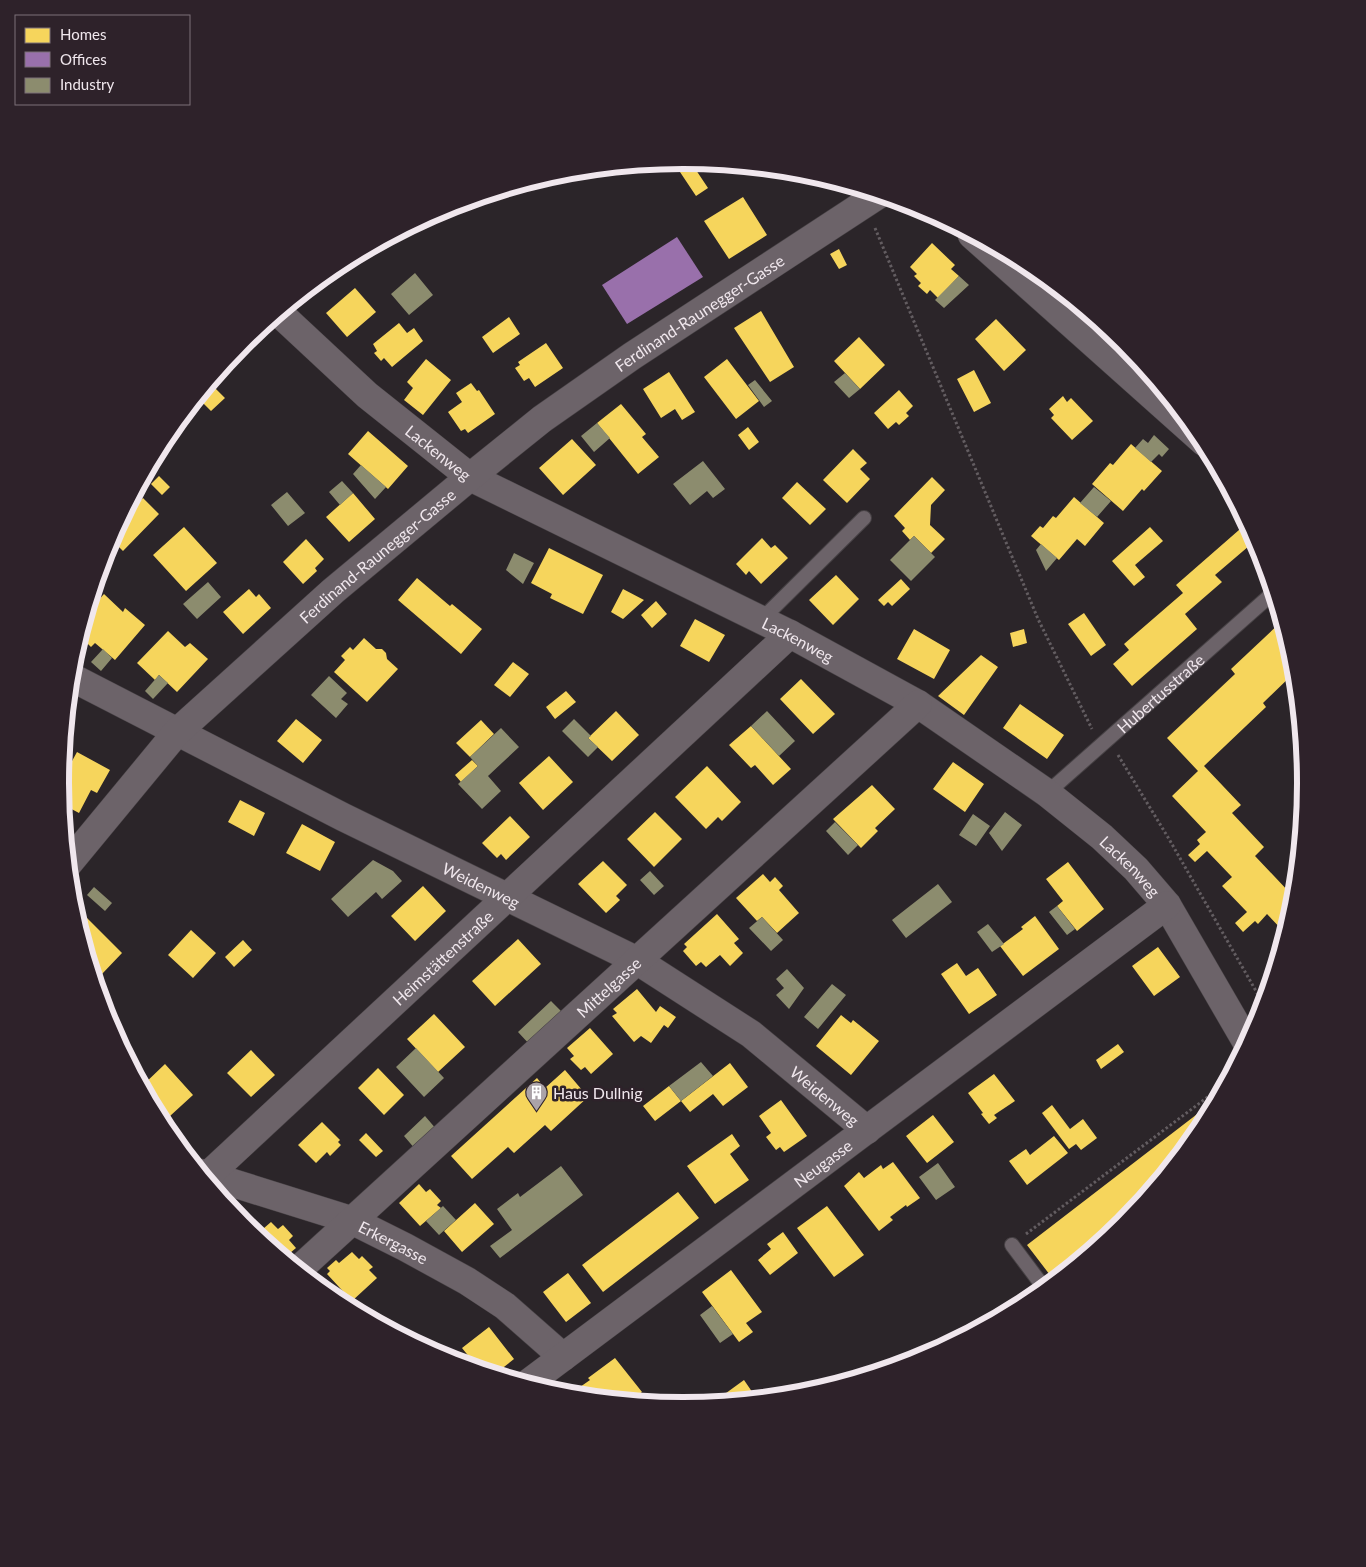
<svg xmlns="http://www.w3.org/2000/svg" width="1366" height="1567" font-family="Lato,sans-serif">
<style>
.homes{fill:#f6d55c}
.offices{fill:#9970ab}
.industry{fill:#8c8c6e}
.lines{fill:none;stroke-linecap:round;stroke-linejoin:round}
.service-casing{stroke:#464144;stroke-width:16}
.minor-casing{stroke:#464144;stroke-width:29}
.path{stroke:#635d61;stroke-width:3;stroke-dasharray:2.5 2.5;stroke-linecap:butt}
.service{stroke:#6c6369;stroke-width:14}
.minor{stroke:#6c6369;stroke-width:28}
.labels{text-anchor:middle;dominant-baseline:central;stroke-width:5;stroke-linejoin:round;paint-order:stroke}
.street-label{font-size:16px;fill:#f0e7ed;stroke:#2e222a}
.poi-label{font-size:16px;fill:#f0e7ed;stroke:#2e222a;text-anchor:start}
.rim{fill:none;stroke:#f0e7ed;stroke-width:6}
</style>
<rect width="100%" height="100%" fill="#2b2529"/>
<path class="homes" d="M692,164L708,188L696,196L680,172Z
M743,197L767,235L729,259L704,221Z
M932,243L955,265L951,269L959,276L938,298L930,290L927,294L918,286L921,283L914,276L917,274L910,267Z
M839,249L847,265L839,269L830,254Z
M355,288L376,312L347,337L326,313Z
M761,311L794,367L770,382L734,328Z
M509,317L520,334L493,353L482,337Z
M996,319L1026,350L1004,371L975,339Z
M399,323L407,333L414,328L423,341L392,367L384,358L381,361L374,353L377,351L373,344Z
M859,337L885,365L860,389L834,361Z
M546,343L563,368L535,387L529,378L524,381L515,368L520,365L518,362Z
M426,359L451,380L423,415L404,400L413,388L407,382Z
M727,359L759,401L736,419L704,377Z
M974,370L991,403L974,412L957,379Z
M669,372L695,412L682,420L675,409L661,418L643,389Z
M210,383L225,398L211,411L202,402L186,417L183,415Z
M471,383L477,391L479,390L495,414L468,433L465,429L461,431L448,412L462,402L456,393Z
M899,390L913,406L906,413L909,416L899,425L896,422L888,429L874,413Z
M1063,396L1067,402L1071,398L1093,421L1072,440L1051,418L1054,415L1049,409Z
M621,404L646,434L642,437L659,457L638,474L597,423Z
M748,427L759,442L749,450L738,435Z
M368,431L408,466L388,489L348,454Z
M572,439L596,465L563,495L539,468Z
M1131,444L1162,471L1144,491L1142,489L1123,511L1092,484L1110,463L1113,465Z
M853,449L867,463L860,469L870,479L847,503L823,480Z
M159,476L170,487L162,495L151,484Z
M932,477L945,490L931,505L930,525L945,539L931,553L914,536L910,540L902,531L905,528L894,516Z
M797,482L826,509L810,525L782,498Z
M353,493L375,519L349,542L326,517Z
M1074,497L1104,523L1085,546L1077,539L1059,560L1031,536L1040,526L1043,528L1053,516L1056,518Z
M143,498L159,514L123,551L111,539L120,521Z
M1247,523L1256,540L1215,575L1222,582L1185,614L1197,629L1132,686L1113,664L1129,650L1124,644L1183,593L1176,585Z
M184,527L217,563L186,591L153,555Z
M1150,527L1163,541L1135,565L1145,577L1134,586L1112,561Z
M762,538L771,548L775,545L788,558L761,584L749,571L746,575L736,564Z
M306,539L324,559L315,568L317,571L303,584L283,562Z
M549,548L603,575L583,614L550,598L552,594L531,583Z
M1262,555L1268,577L1254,563Z
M836,575L859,599L833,625L809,600Z
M417,578L450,606L452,604L482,629L461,654L398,600Z
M901,579L910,589L892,606L888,602L884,606L878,600Z
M249,589L256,597L259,594L271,608L243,634L223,612Z
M623,589L644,600L623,619L611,612Z
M104,594L123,612L125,608L145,625L115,660L95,643L91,647L80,636L87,613Z
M656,601L667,614L652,628L641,615Z
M1084,613L1106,645L1091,656L1068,624Z
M695,619L725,635L709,662L680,646Z
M1282,621L1294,662L1295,672L1263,703L1266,707L1204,766L1241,805L1232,813L1264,847L1255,856L1290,893L1296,888L1294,905L1285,933L1267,914L1258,924L1255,921L1243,932L1235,923L1247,912L1222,886L1232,877L1207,851L1195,862L1188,855L1200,844L1197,840L1206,832L1172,796L1198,771L1167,738L1235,674L1231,669Z
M914,629L950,650L934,679L897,659Z
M1024,629L1027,643L1013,647L1010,633Z
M168,631L185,647L190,643L208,659L177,692L159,675L155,680L137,663Z
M364,638L376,649H382L386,653L387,659L398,669L367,702L334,672L345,660L341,656L350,647L353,650Z
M981,655L998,667L964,715L938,696Z
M513,662L529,674L510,697L494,685Z
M801,679L835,714L813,734L780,699Z
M566,691L576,702L555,719L546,707Z
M1020,704L1064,735L1047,759L1003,728Z
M616,711L639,735L612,761L588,738Z
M296,719L322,740L303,763L277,741Z
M481,720L494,734L470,757L456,743Z
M751,726L791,769L773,785L755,765L751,768L729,745Z
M77,752L110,770L97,793L91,790L79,813L62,804L60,783Z
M549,756L573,782L543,810L519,783Z
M472,760L478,766L461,782L455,775Z
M953,762L984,784L965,812L933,789Z
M707,766L741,802L722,821L718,817L706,829L675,797Z
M872,785L895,809L875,828L878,831L861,848L833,819Z
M240,800L265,813L254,836L228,822Z
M655,812L682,839L654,867L627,839Z
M510,816L530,837L506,860L501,854L497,858L482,843Z
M302,824L335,842L320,871L286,853Z
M603,861L627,885L616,896L620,900L606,913L578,884Z
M1068,862L1104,909L1077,931L1057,906L1063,901L1046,879Z
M763,874L770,882L775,877L783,886L779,890L799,913L777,933L762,917L757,921L736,898Z
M423,886L446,911L415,941L391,916Z
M83,914L122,953L102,974L89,962L77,921Z
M717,914L739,939L734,943L743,953L730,966L720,955L706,967L701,962L696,966L683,951L687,947L684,944Z
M1035,916L1059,949L1023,976L1000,946L1023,929L1021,927Z
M191,930L216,953L193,978L168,955Z
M518,939L541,964L495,1006L472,981Z
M243,940L252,950L234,967L225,957Z
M1158,947L1180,977L1154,996L1132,966Z
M957,963L966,976L978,968L997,995L969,1014L941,974Z
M637,989L656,1012L660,1006L676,1017L668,1028L664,1025L651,1043L641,1036L634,1042L612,1016L617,1013L613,1009Z
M434,1014L465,1047L438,1072L407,1039Z
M841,1015L851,1023L853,1020L879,1041L851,1075L816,1046Z
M590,1028L613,1054L591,1074L585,1067L581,1070L570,1059L574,1056L567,1048Z
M1118,1044L1124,1052L1101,1069L1096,1060Z
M251,1050L275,1075L251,1097L227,1073Z
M730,1063L748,1087L723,1106L713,1094L690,1112L681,1101Z
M165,1064L193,1095L170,1116L142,1086Z
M378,1068L404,1095L384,1115L358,1088Z
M565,1070L588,1097L551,1131L545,1125L514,1153L508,1147L472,1179L451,1156L537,1078L545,1088Z
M994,1074L1015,1101L994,1115L997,1118L989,1124L981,1114L983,1113L968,1093Z
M669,1086L681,1101L655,1121L643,1106Z
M1218,1098L1201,1130L1123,1224L1053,1279L1027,1245Z
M781,1100L807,1136L784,1152L780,1147L776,1150L766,1137L771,1133L759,1116Z
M1052,1105L1070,1129L1083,1119L1097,1138L1081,1150L1076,1144L1069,1149L1042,1113Z
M933,1115L954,1142L927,1163L906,1136Z
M322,1122L340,1140L338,1142L341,1145L330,1156L327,1152L316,1163L298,1145Z
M366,1133L383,1151L376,1157L359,1140Z
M732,1134L740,1146L730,1154L749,1180L715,1204L687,1166Z
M1054,1136L1068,1153L1027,1185L1009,1161L1026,1149L1030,1155Z
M893,1162L920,1198L907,1207L906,1205L890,1217L893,1220L879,1231L844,1186L859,1172L864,1178L881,1165L883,1169Z
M419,1184L426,1192L430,1189L441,1201L437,1205L441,1208L420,1226L399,1203Z
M678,1192L699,1218L603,1292L582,1265Z
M475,1203L494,1224L462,1252L444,1231Z
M827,1206L864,1255L834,1277L797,1228Z
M271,1222L278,1229L283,1225L293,1236L289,1240L296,1248L284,1258L256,1235Z
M783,1232L798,1253L770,1275L758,1260L771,1249L767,1244Z
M352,1252L359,1259L362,1256L373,1267L369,1270L377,1278L352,1301L327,1274L330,1271L327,1268L336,1260L339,1263Z
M731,1270L762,1312L746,1323L753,1332L739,1342L702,1292Z
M568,1273L591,1303L566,1322L543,1292Z
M489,1327L514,1359L495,1374L479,1369L462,1348Z
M930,1348L934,1352L916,1361Z
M615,1358L642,1392L630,1401L587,1397L580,1387L590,1380L588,1378Z
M744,1380L757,1399L711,1404Z"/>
<path class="offices" d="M677,237L703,277L627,324L602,285Z"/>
<path class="industry" d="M630,166L621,173L617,167Z
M360,254L351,262L348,259L360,253Z
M415,273L433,295L409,315L391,294Z
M959,276L969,285L944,308L935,300Z
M845,373L860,389L849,398L834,382Z
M755,380L772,401L764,407L748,385Z
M597,423L610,438L594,452L581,436Z
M1154,435L1169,449L1162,457L1159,454L1151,462L1135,448L1143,439L1148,443Z
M703,461L725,489L713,498L707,491L690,505L673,484Z
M361,465L386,487L375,499L353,474Z
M342,481L353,493L340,505L329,492Z
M1094,487L1111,501L1097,517L1080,503Z
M287,492L305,513L288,526L271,505Z
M914,536L935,557L911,581L890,560Z
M1041,544L1057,558L1046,571L1036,550Z
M514,553L534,563L523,584L506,570Z
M208,582L221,597L197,619L183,604Z
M103,649L112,658L101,671L91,662Z
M159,675L168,683L153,699L145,691Z
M329,676L347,693L341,699L348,704L336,718L311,695Z
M767,711L795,741L779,756L751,726Z
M574,719L591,736L588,738L598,747L588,757L562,731Z
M501,728L519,747L488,776L501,791L482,809L458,784L478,766L470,757Z
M1005,812L1022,825L1002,851L989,833Z
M973,814L990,826L976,846L959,835Z
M835,822L858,845L848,855L826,831Z
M373,860L393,871L402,881L382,899L376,892L348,917L331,899Z
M650,871L664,886L654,895L640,880Z
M938,884L952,902L906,938L892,920Z
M94,887L112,903L105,911L87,895Z
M1057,906L1075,929L1067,935L1049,912Z
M762,917L783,940L771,951L749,928Z
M988,924L1004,944L992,952L977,932Z
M787,969L804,988L789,1009L776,995L784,988L776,979Z
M832,984L846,995L818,1029L804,1017Z
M551,1001L565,1015L531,1046L518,1032Z
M416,1048L444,1078L424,1097L396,1067Z
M701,1062L713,1076L681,1101L669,1086Z
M425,1116L437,1130L416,1150L404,1136Z
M938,1163L955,1187L936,1200L919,1177Z
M561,1166L583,1195L500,1258L490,1246L512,1230L497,1209L518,1193L520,1197Z
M443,1206L456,1220L439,1235L426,1221Z
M712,1306L733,1334L720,1343L700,1315Z"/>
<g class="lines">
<defs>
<g id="service">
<path d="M761,620L864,518"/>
<path id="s1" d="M1047,793L1273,593"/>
<path d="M1012,1245L1045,1289"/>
</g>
<g id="minor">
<path d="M972,235L1204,442"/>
<path id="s2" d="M279,313L367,395L470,477L790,634L918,704L1047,793L1102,837L1136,869L1167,905L1247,1043"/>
<path id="s3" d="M71,677L343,817L636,960L751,1034L867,1130"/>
<path id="s4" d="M68,864L177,732L333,591L470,477L542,419L632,356L878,195"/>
<path id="s5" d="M201,1173L351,1220L405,1247L467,1281L505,1306L563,1357"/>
<path id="s6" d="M205,1178L790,634"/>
<path id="s7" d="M298,1270L918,704"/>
<path id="s8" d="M527,1384L1167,905"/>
</g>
</defs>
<use href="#service" class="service-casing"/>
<use href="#minor" class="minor-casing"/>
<path class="path" d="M875,228L1038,619L1092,729
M1118,755L1169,839L1264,1005
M1026,1234L1225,1084"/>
<use href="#service" class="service"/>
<use href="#minor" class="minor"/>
</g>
<defs>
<symbol id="building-pin" viewBox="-11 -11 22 30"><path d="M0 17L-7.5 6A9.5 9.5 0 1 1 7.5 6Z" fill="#aba3a8" stroke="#2e222a"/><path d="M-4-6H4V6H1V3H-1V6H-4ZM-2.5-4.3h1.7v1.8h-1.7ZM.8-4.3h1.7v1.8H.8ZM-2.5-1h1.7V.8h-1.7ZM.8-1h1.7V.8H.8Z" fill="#fff"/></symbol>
</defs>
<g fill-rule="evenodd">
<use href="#building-pin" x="524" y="1080" width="25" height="34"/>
</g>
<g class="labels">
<g class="street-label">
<text stroke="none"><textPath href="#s4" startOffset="842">Ferdinand-Raunegger-Gasse</textPath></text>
<text stroke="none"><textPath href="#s2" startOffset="212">Lackenweg</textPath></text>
<text stroke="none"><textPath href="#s4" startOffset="438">Ferdinand-Raunegger-Gasse</textPath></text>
<text stroke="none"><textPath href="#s2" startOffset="618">Lackenweg</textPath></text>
<text stroke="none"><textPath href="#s1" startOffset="151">Hubertusstraße</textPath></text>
<text stroke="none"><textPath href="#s2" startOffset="1022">Lackenweg</textPath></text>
<text stroke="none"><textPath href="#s3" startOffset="460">Weidenweg</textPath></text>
<text stroke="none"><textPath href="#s6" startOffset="324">Heimstättenstraße</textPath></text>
<text stroke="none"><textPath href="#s7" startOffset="420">Mittelgasse</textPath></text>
<text stroke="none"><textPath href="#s3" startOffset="865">Weidenweg</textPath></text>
<text stroke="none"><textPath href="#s8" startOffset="369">Neugasse</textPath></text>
<text stroke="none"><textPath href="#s5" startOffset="205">Erkergasse</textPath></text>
</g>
<g class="poi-label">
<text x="553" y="1092">Haus Dullnig</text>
</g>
</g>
<path d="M0 0H1366V1567H0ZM69 783a614 614 0 1 1 1228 0a614 614 0 1 1-1228 0Z" fill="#2e222a" fill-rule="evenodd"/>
<path class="rim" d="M69 783a614 614 0 1 1 1228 0a614 614 0 1 1-1228 0Z"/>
<rect x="15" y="15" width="175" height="90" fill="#2e222a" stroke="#7c7178"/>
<rect x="25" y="28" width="25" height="15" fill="#f6d55c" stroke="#7c7178"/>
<text x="60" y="40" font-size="15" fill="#f0e7ed">Homes</text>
<rect x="25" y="52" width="25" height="15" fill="#9970ab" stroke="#7c7178"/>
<text x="60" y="65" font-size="15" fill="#f0e7ed">Offices</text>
<rect x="25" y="78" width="25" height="15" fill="#8c8c6e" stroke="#7c7178"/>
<text x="60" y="90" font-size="15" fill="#f0e7ed">Industry</text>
</svg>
